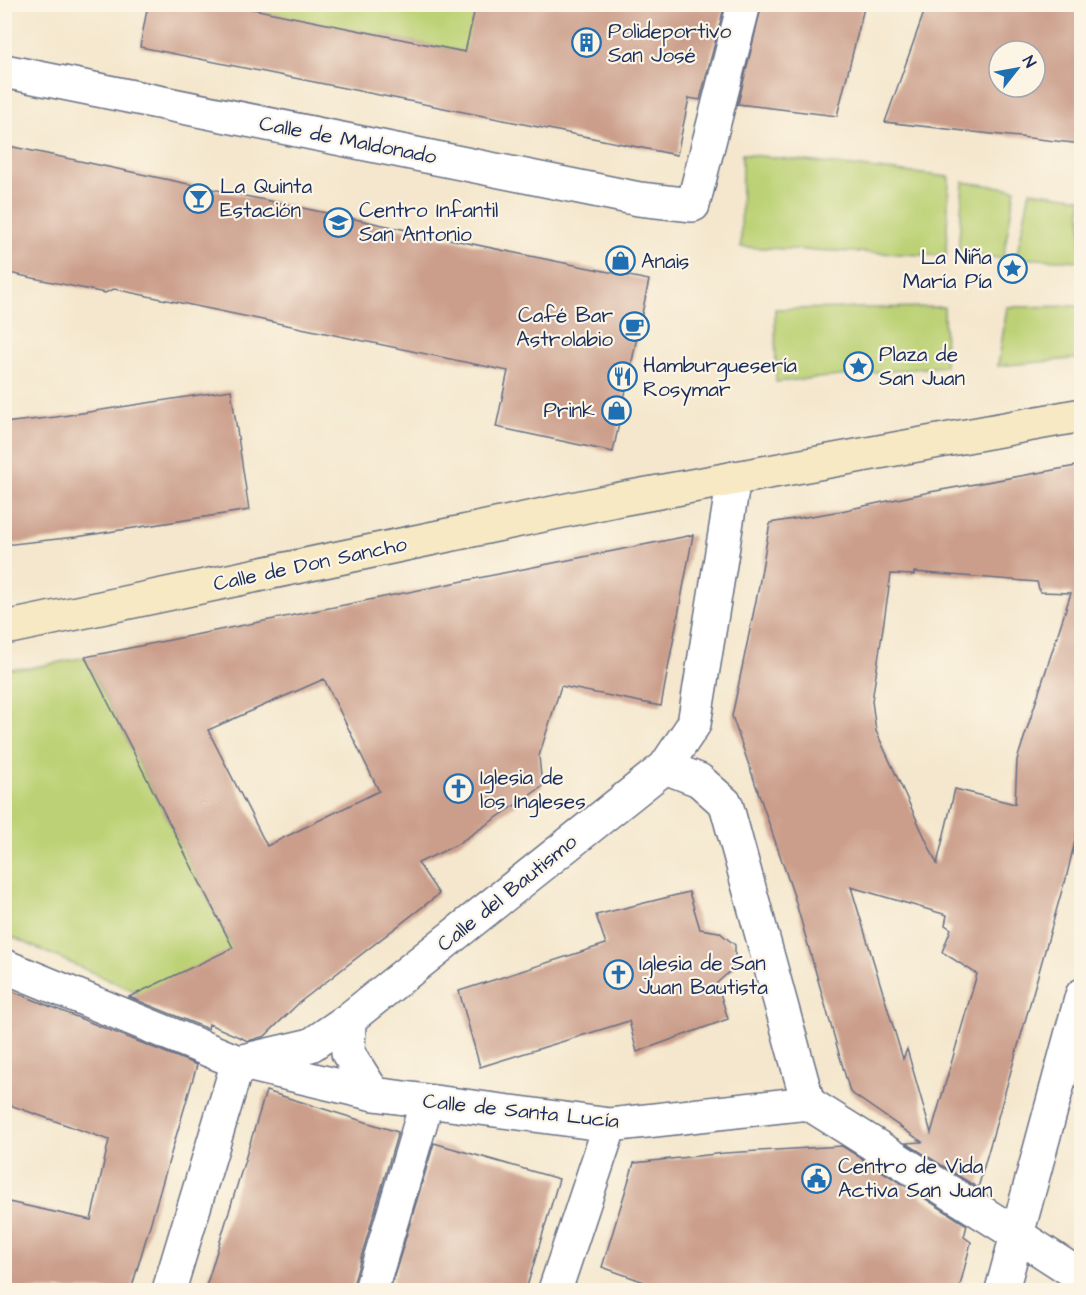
<svg xmlns="http://www.w3.org/2000/svg" width="1086" height="1295" font-family="'Architects Daughter',sans-serif">
<style>
.green{fill:#bcd175;stroke:#6c806a;stroke-width:1.5}
.building{fill:#cb9e8b;fill-rule:evenodd}
.lines{fill:none;stroke-linecap:round;stroke-linejoin:round}
.street-casing{stroke:#676f85;stroke-width:36}
.secondary-casing{stroke:#676f85;stroke-width:36}
.street{stroke:#fff;stroke-width:33}
.secondary{stroke:#f6e9c3;stroke-width:33}
.labels{text-anchor:middle;dominant-baseline:central;stroke-width:4.5;stroke-linejoin:round;paint-order:stroke}
.poi-label{font-size:21px;fill:#1b2f5e;stroke:#fcf5e5;text-anchor:start}
.street-label{font-size:21px;fill:#1b2f5e;stroke:#fcf5e5}
</style>
<rect width="100%" height="100%" fill="#fcf5e5"/>
<filter id="ink" filterUnits="userSpaceOnUse"><feTurbulence type="fractalNoise" baseFrequency=".0167" numOctaves="2"/><feDisplacementMap in="SourceGraphic" scale="12" xChannelSelector="R" yChannelSelector="G"/><feConvolveMatrix kernelMatrix="1 2 1 2 8 2 1 2 1" color-interpolation-filters="sRGB"/></filter>
<filter id="wash" filterUnits="userSpaceOnUse"><feTurbulence type="fractalNoise" baseFrequency=".008" numOctaves="4" result="noise"/><feDisplacementMap in="SourceGraphic" scale="24" xChannelSelector="R" yChannelSelector="G"/><feGaussianBlur stdDeviation="1.35" result="paint"/><feColorMatrix in="noise" values="0 0 0 0 0 0 0 0 0 0 0 0 0 0 0 0 0 1.4 0 .05"/><feComposite in="paint" operator="in"/></filter>
<g filter="url(#wash)">
<rect width="100%" height="100%" fill="#f4e7cd"/>
<path class="green" d="M228,5H476L469,53Z
M742,154L949,177L946,256L741,247Z
M963,182L1015,189L1003,258L958,256Z
M1030,191L1081,198V261L1016,258Z
M1081,306V358L998,366L1007,307Z
M944,307L945,366L776,382L775,309Z
M85,657L233,948L200,1020L5,934L4,669L30,668Z"/>
<g id="blocks">
<path class="building" d="M148,4H228L465,52L476,4H725L700,100L689,98L677,155L140,47Z
M762,4H865L837,116L738,104Z
M927,4H1082V144L885,122ZM999,51H1035V87H999Z
M4,145L520,254L649,280L613,452L496,427L508,371L114,289L105,293L4,272Z
M231,390L249,510L76,537L4,545V423L56,417Z
M1082,465V811L1065,883H1064L978,1188L906,1143L922,1142L850,1092L794,896L732,716L758,591L770,523L841,511L930,492ZM914,572L1037,582L1040,592L1071,593L1017,760L1015,804L955,789L937,864L876,731L872,701L891,574L914,575ZM851,887L947,915L945,925L951,929L942,952L977,974L931,1133L907,1049L903,1059Z
M693,535L661,706L561,686L539,756L542,787L456,845L418,863L439,894L300,1002L265,1036L248,1041L209,1024L208,1029L129,997L233,948L85,657ZM324,679L379,791L267,846L208,730Z
M689,892L700,929L719,932L735,945V967L717,983L728,1019L637,1052L629,1021L480,1067L459,991L606,944L596,915Z
M4,988L197,1065L131,1290H4V1201L91,1220L109,1140L4,1103Z
M266,1091L398,1132L353,1285V1290H205Z
M434,1143L559,1179L526,1290H390Z
M842,1146L967,1225L964,1237L971,1242L959,1290H667L602,1267L634,1163L725,1153Z"/>
</g>
</g>
<g filter="url(#ink)">
<use href="#blocks" fill-opacity="0" stroke="#676f85" stroke-width="1.5"/>
<g class="lines">
<defs>
<path id="street" d="M4,71L639,199L693,205L744,4
M665,767L699,780L726,804L808,1103
M4,966L238,1062L374,1094L610,1125L808,1103L1016,1234L1082,1277
M349,1019L348,1053L374,1094
M169,1290L238,1062L311,1045L349,1019L665,767L694,724L734,478
M371,1290L427,1101
M555,1290L610,1125
M1002,1290L1082,995"/>
<path id="secondary" d="M4,627H10L615,500L1082,415"/>
</defs>
<use href="#street" class="street-casing"/>
<use href="#secondary" class="secondary-casing"/>
<use href="#street" class="street"/>
<use href="#secondary" class="secondary"/>
</g>
</g>
<defs>
<symbol id="building-ring" viewBox="-11 -11 22 22"><circle r="9.5" fill="#fcf5e5" stroke="#1f6fb2" stroke-width="1.5"/><path d="M-4-6H4V6H1V3H-1V6H-4ZM-2.5-4.3h1.7v1.8h-1.7ZM.8-4.3h1.7v1.8H.8ZM-2.5-1h1.7V.8h-1.7ZM.8-1h1.7V.8H.8Z" fill="#1f6fb2"/></symbol>
<symbol id="bar-ring" viewBox="-11 -11 22 22"><circle r="9.5" fill="#fcf5e5" stroke="#1f6fb2" stroke-width="1.5"/><path d="M-6-5H6L.8 .8V4.5H3.5V6h-7V4.5H-.8V.8Z" fill="#1f6fb2"/></symbol>
<symbol id="school-ring" viewBox="-11 -11 22 22"><circle r="9.5" fill="#fcf5e5" stroke="#1f6fb2" stroke-width="1.5"/><path d="M0-5L7-2L0 1L-7-2ZM-4 1L0 2.5L4 1V4Q0 6-4 4Z" fill="#1f6fb2"/></symbol>
<symbol id="shop-ring" viewBox="-11 -11 22 22"><circle r="9.5" fill="#fcf5e5" stroke="#1f6fb2" stroke-width="1.5"/><path d="M-5-2.5h2.3a2.7 3.5 0 0 1 5.4 0H5L5.5 6h-11ZM-1.5-2.5h3a1.5 2.3 0 0 0-3 0Z" fill="#1f6fb2"/></symbol>
<symbol id="sight-ring" viewBox="-11 -11 22 22"><circle r="9.5" fill="#fcf5e5" stroke="#1f6fb2" stroke-width="1.5"/><path d="M0-6L1.8-2.2L6-1.7L2.9 1.2L3.7 5.4L0 3.3L-3.7 5.4L-2.9 1.2L-6-1.7L-1.8-2.2Z" fill="#1f6fb2"/></symbol>
<symbol id="cafe-ring" viewBox="-11 -11 22 22"><circle r="9.5" fill="#fcf5e5" stroke="#1f6fb2" stroke-width="1.5"/><path d="M-5.5-4.5H6V0H3Q3 3.5 0 3.5H-2.5Q-5.5 3.5-5.5 0ZM3-3.2v2h1.7v-2ZM-6 4.5H4V6H-6Z" fill="#1f6fb2"/></symbol>
<symbol id="restaurant-ring" viewBox="-11 -11 22 22"><circle r="9.5" fill="#fcf5e5" stroke="#1f6fb2" stroke-width="1.5"/><path d="M-5-6h1v4h1v-4h1v4h1v-4h1v5L-1.5 .5V6h-2V.5L-5-1ZM5-6V6H3V1.5H1.5Q1.5-4 5-6Z" fill="#1f6fb2"/></symbol>
<symbol id="church-ring" viewBox="-11 -11 22 22"><circle r="9.5" fill="#fcf5e5" stroke="#1f6fb2" stroke-width="1.5"/><path d="M-1.2-6h2.4v3.5h3.3v2.4h-3.3V6h-2.4V-.1h-3.3v-2.4h3.3Z" fill="#1f6fb2"/></symbol>
<symbol id="civic-ring" viewBox="-11 -11 22 22"><circle r="9.5" fill="#fcf5e5" stroke="#1f6fb2" stroke-width="1.5"/><path d="M-.6-6.5H3V-4.5H.6V-3L4-1V1h2V6H-6V1h2V-1L-.6-3ZM-1.2 2.5V6h2.4V2.5Z" fill="#1f6fb2"/></symbol>
</defs>
<g fill-rule="evenodd">
<use href="#building-ring" x="570" y="26" width="33" height="33"/>
<use href="#bar-ring" x="182" y="182" width="33" height="33"/>
<use href="#school-ring" x="322" y="206" width="33" height="33"/>
<use href="#shop-ring" x="604" y="244" width="33" height="33"/>
<use href="#sight-ring" x="996" y="252" width="33" height="33"/>
<use href="#cafe-ring" x="618" y="310" width="33" height="33"/>
<use href="#sight-ring" x="842" y="350" width="33" height="33"/>
<use href="#restaurant-ring" x="606" y="360" width="33" height="33"/>
<use href="#shop-ring" x="600" y="394" width="33" height="33"/>
<use href="#church-ring" x="442" y="772" width="33" height="33"/>
<use href="#church-ring" x="602" y="958" width="33" height="33"/>
<use href="#civic-ring" x="800" y="1162" width="33" height="33"/>
</g>
<g class="labels">
<g class="poi-label">
<text x="608" y="31">Polideportivo<tspan x="608" dy="24">San José</tspan></text>
<text x="220" y="186">La Quinta<tspan x="220" dy="24">Estación</tspan></text>
<text x="359" y="210">Centro Infantil<tspan x="359" dy="24">San Antonio</tspan></text>
<text x="992" y="257" text-anchor="end">La Niña<tspan x="992" dy="24">María Pía</tspan></text>
<text x="641" y="261">Anais</text>
<text x="613" y="315" text-anchor="end">Café Bar<tspan x="613" dy="24">Astrolabio</tspan></text>
<text x="879" y="354">Plaza de<tspan x="879" dy="24">San Juan</tspan></text>
<text x="643" y="365">Hamburguesería<tspan x="643" dy="24">Rosymar</tspan></text>
<text x="595" y="410" text-anchor="end">Prink</text>
<text x="480" y="777">Iglesia de<tspan x="480" dy="24">los Ingleses</tspan></text>
<text x="639" y="963">Iglesia de San<tspan x="639" dy="24">Juan Bautista</tspan></text>
<text x="838" y="1166">Centro de Vida<tspan x="838" dy="24">Activa San Juan</tspan></text>
</g>
<g class="street-label">
<text transform="translate(348 140) rotate(11)">Calle de Maldonado</text>
<text transform="translate(310 564) rotate(-12)">Calle de Don Sancho</text>
<text transform="translate(507 893) rotate(-39)">Calle del Bautismo</text>
<text transform="translate(521 1111) rotate(6)">Calle de Santa Lucía</text>
</g>
</g>
<rect width="1086" height="1295" fill="none" stroke="#fcf5e5" stroke-width="24"/>
<g transform="translate(1017 69) rotate(59)"><circle r="28" fill="#fcf5e5" stroke="#a2a6af" stroke-width="1.5"/>
<path d="M0-4.5L10 22L0 15L-10 22Z" fill="#1f6fb2"/>
<text y="-9" font-size="16" font-weight="bold" text-anchor="middle" fill="#1b2f5e">N</text>
</g>
</svg>
